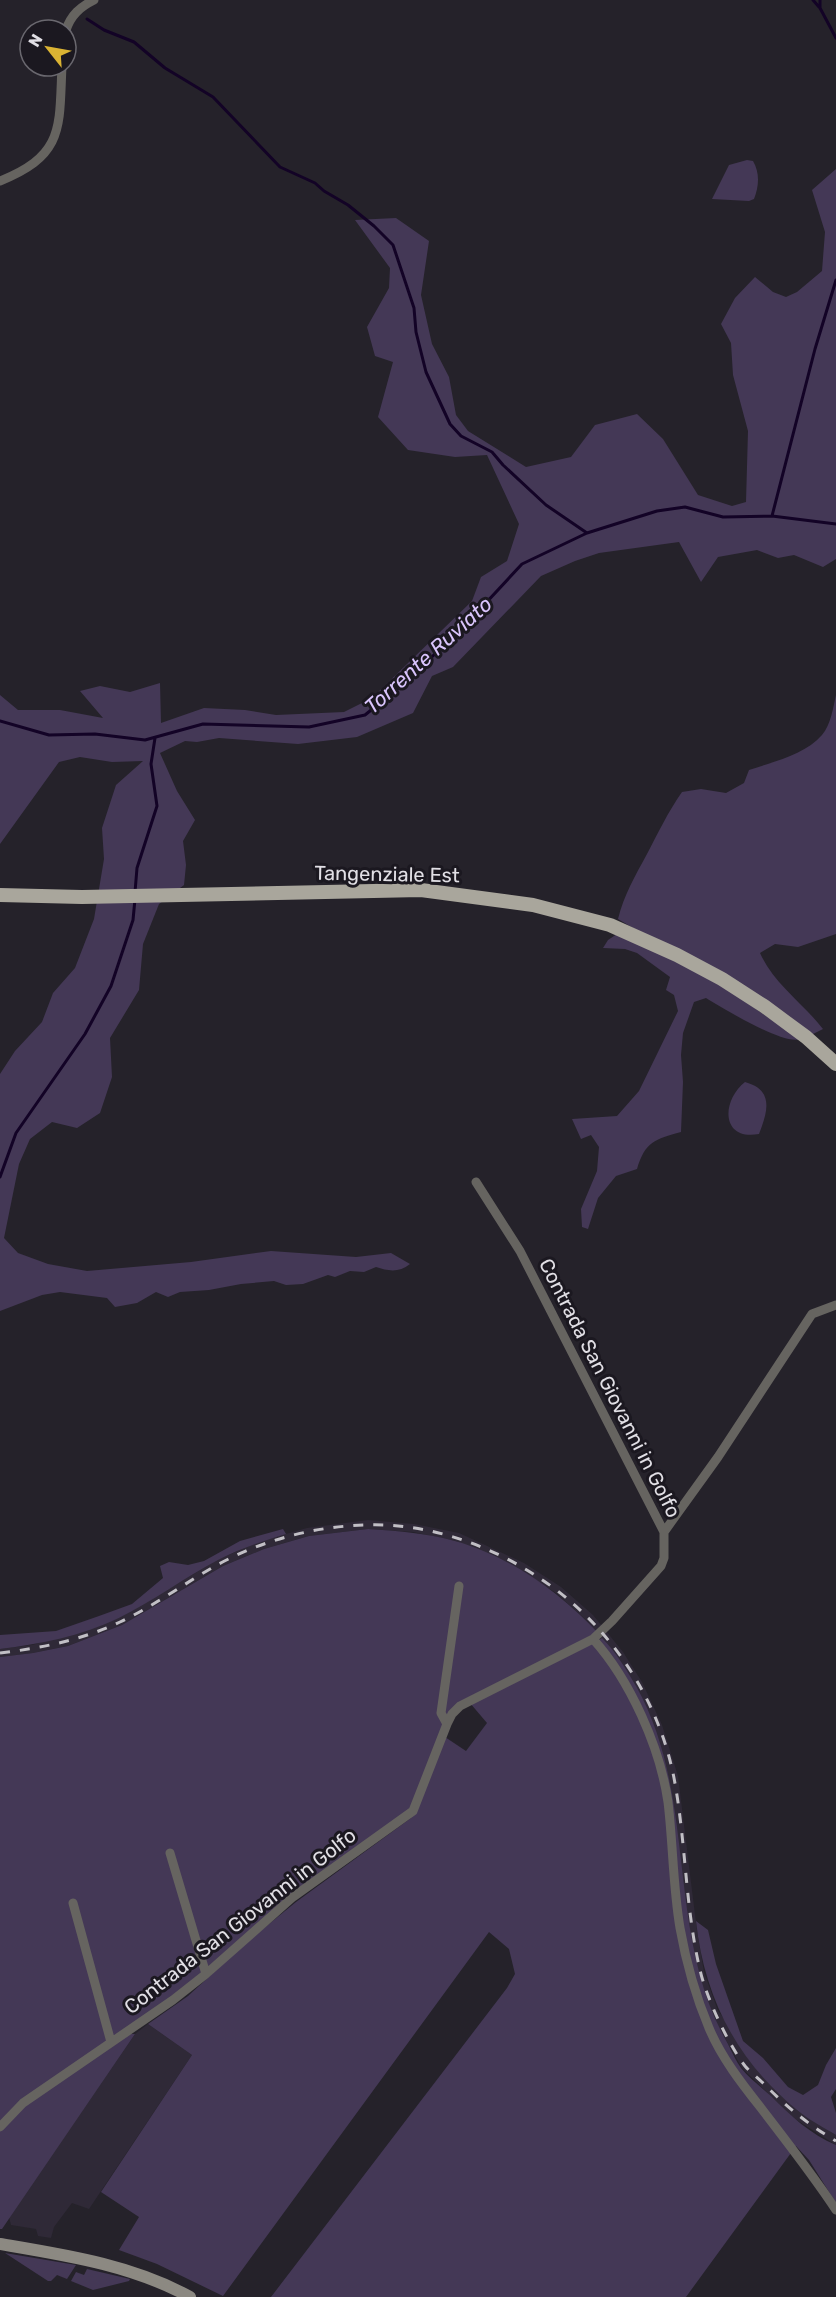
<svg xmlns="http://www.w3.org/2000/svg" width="836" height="2297" font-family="Rubik,sans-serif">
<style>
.built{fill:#2f2937}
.green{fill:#443856}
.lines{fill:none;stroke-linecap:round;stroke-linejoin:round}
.stream{stroke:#130326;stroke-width:3}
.street{stroke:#666460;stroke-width:9}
.secondary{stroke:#8c8982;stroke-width:12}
.primary{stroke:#a9a69c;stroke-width:14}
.rail{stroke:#c1bfc5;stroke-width:3;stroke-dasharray:10 10;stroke-linecap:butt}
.labels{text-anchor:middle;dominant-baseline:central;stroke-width:6;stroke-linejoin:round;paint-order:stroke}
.street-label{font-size:20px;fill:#e1dfe5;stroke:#1b1820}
.water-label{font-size:21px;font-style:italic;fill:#d9c4fc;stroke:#1b1820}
</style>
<rect width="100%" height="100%" fill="#25222a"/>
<path class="built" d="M368,1520L414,1524L459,1533L524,1563L561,1587L593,1615L623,1652L642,1682L662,1725L678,1776L697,1931L704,1972L718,2011L797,2110L836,2135V2145L792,2117L742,2068L711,2014L696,1974L617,1657L587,1621L556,1593L520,1570L456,1541L413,1532L368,1529L309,1536L264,1549L223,1566L122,1625L68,1646L33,1653L0,1657V1649L32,1645L119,1618L219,1559L261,1541L307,1528Z
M148,2024L192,2055L89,2209L72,2203L54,2227L51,2238L38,2236L36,2229L11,2225L9,2217L135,2034Z"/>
<path class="green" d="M747,160L753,161C760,173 759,186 754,199L749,201L712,199L729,165Z
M836,169V559L823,567L794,555L778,558L757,550L718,557L701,582L679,542L599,553L575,561L541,576L453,667L432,676L413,713L357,737L298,744L219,738L197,742L185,741L160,753L177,791L195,820L183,841L186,865L184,885L159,904L143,944L139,990L110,1038L112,1077L100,1113L77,1128L52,1122L30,1139L19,1164L4,1238L18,1253L48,1264L87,1271L191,1262L271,1251L356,1257L391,1253L410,1264C399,1273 388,1271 376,1267L364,1272L350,1271L335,1277L328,1275L303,1284L286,1285L274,1281L241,1284L209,1290L180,1292L168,1297L156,1292L137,1303L115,1307L107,1298L60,1292L42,1295L0,1311V1074L15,1051L42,1022L53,993L75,968L94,919L104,859L102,828L116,785L143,761L112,762L80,757L59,762L0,844V695L18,710H60L103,718L80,691L100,686L130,692L160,683L161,723L204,708L245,710L276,715L344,712L372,698L472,601L481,577L507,561L519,524L487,455L455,457L408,450L378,417L393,362L375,356L367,327L389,288L390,268L355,220L396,218L429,241L421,295L432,344L449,377L456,415L468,431L526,467L571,457L595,425L637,414L663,439L698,495L732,506L746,502L748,431L733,375L731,343L721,324L735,298L755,277L773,292L786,297L797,292L822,271L825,232L812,190Z
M836,695V934L798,947L775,944L760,953C774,984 803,1003 823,1029L811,1035L618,919C624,895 635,876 647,854C658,833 668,812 682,792L701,789L726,793L744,783L749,770C772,762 805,755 822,735C831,724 833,708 836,695Z
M617,934L675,960L719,984L800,1039C784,1046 723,1008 706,998L694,1002L683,1033L681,1055L683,1082L681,1132C655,1139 645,1142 637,1169L616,1176L598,1198L588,1229L582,1227L581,1209L597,1171L599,1147L591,1135L581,1139L572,1119L617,1116L639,1091L678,1011L674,995L666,990L670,977L637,953L625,949L603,948L608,940Z
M745,1082C774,1090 768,1111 759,1134C721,1141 721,1101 745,1082Z
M283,1529L286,1534C263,1541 239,1549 218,1560C184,1578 153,1601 119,1618C81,1636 41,1644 0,1649V1635L56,1631L99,1616L132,1604L163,1578L160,1566L169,1562L188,1565L204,1561L240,1541Z
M368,1529C397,1531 426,1533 455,1541C509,1556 560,1592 598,1633L456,1706L411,1810L290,1899L204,1974L0,2124V1657L33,1653L68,1646L122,1625L223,1566L264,1549L309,1536Z
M602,1638C616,1652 626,1669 636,1686C699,1798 664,1933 728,2044C732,2052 736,2061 741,2068C749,2078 761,2087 771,2096C790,2115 811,2135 836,2145V2203L809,2160L796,2146L686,2297H271L507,1988L515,1974L509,1949L489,1932L223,2296L157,2264L119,2250L139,2217L101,2192L192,2055L148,2024L188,1996L247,1942L296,1902L411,1818L445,1737L466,1751L487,1723L470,1703Z
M696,1921L708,1930L716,1964L743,2041L763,2058L788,2087L803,2095L818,2085L826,2065L836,2048V2089L831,2097L836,2113V2135C823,2127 809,2120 797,2110C737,2061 704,1997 696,1921Z
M130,2034H135L2,2229H0V2130L25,2106Z
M5,2253L76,2265L67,2279L57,2275L51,2281H48Z
M87,2269L130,2279L129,2281L93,2290L71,2281L76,2272L84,2275Z"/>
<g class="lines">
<path class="stream" d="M813,0L819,7
M820,0V8L836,38
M87,19L104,30L134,42L165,68L213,97L280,167L315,183L324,191L348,205L374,226L393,245L414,308L416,332L426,372L450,424L461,436L492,452L503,465L546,505L587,533
M772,516L815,349L836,280
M0,721L49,735L95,734L145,740L203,724L309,727L365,715L408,680L470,620L522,564L587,533L657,511L685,507L723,517L772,516L836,524
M135,892L137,868L157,806L151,764L155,738
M0,1177L16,1133L85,1034L111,986L133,920L135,899"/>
<path class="street" d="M66,30C71,15 80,7 94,0
M0,181C65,155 59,127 62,66
M664,1532L718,1457L812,1314L836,1305
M593,1639C630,1680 660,1747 668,1802C673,1844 673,1887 680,1928C686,1962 696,1997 709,2028C721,2057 742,2084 761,2108C787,2142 813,2175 836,2210
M447,1724L441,1713L459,1586
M170,1853L206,1974
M73,1903L111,2042
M0,2127L23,2103L173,2000L206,1974L293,1897L413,1811L447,1724L452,1714L460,1706L593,1639L612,1621L661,1566L664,1558V1532L520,1251L476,1182"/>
<path class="secondary" d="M0,2244C65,2255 132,2265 190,2297"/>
<path class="primary" d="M0,895L82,897L421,890L533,905L610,925L677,955L722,979L764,1006L806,1037L836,1064"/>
<path class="rail" d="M0,1653C42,1648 82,1640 120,1622C154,1606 185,1583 217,1565C262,1540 316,1526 367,1525C427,1523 488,1544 538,1577C607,1622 658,1696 674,1778C686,1841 685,1907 700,1970C706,1997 728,2044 745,2066C750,2072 757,2077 763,2083C786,2106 807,2124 836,2141"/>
</g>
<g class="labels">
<g class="street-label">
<text transform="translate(387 874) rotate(1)">Tangenziale Est</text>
<text transform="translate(610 1388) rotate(63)">Contrada San Giovanni in Golfo</text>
<text transform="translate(240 1921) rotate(-38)">Contrada San Giovanni in Golfo</text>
</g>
<g class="water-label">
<text transform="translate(428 655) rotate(-42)">Torrente Ruviato</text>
</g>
</g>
<g transform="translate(48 48) rotate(301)"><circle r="28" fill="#1b1820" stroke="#6a686f" stroke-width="1.5"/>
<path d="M0-4.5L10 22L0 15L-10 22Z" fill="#dab333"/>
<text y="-9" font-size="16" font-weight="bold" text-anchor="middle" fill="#e1dfe5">N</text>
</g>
</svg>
